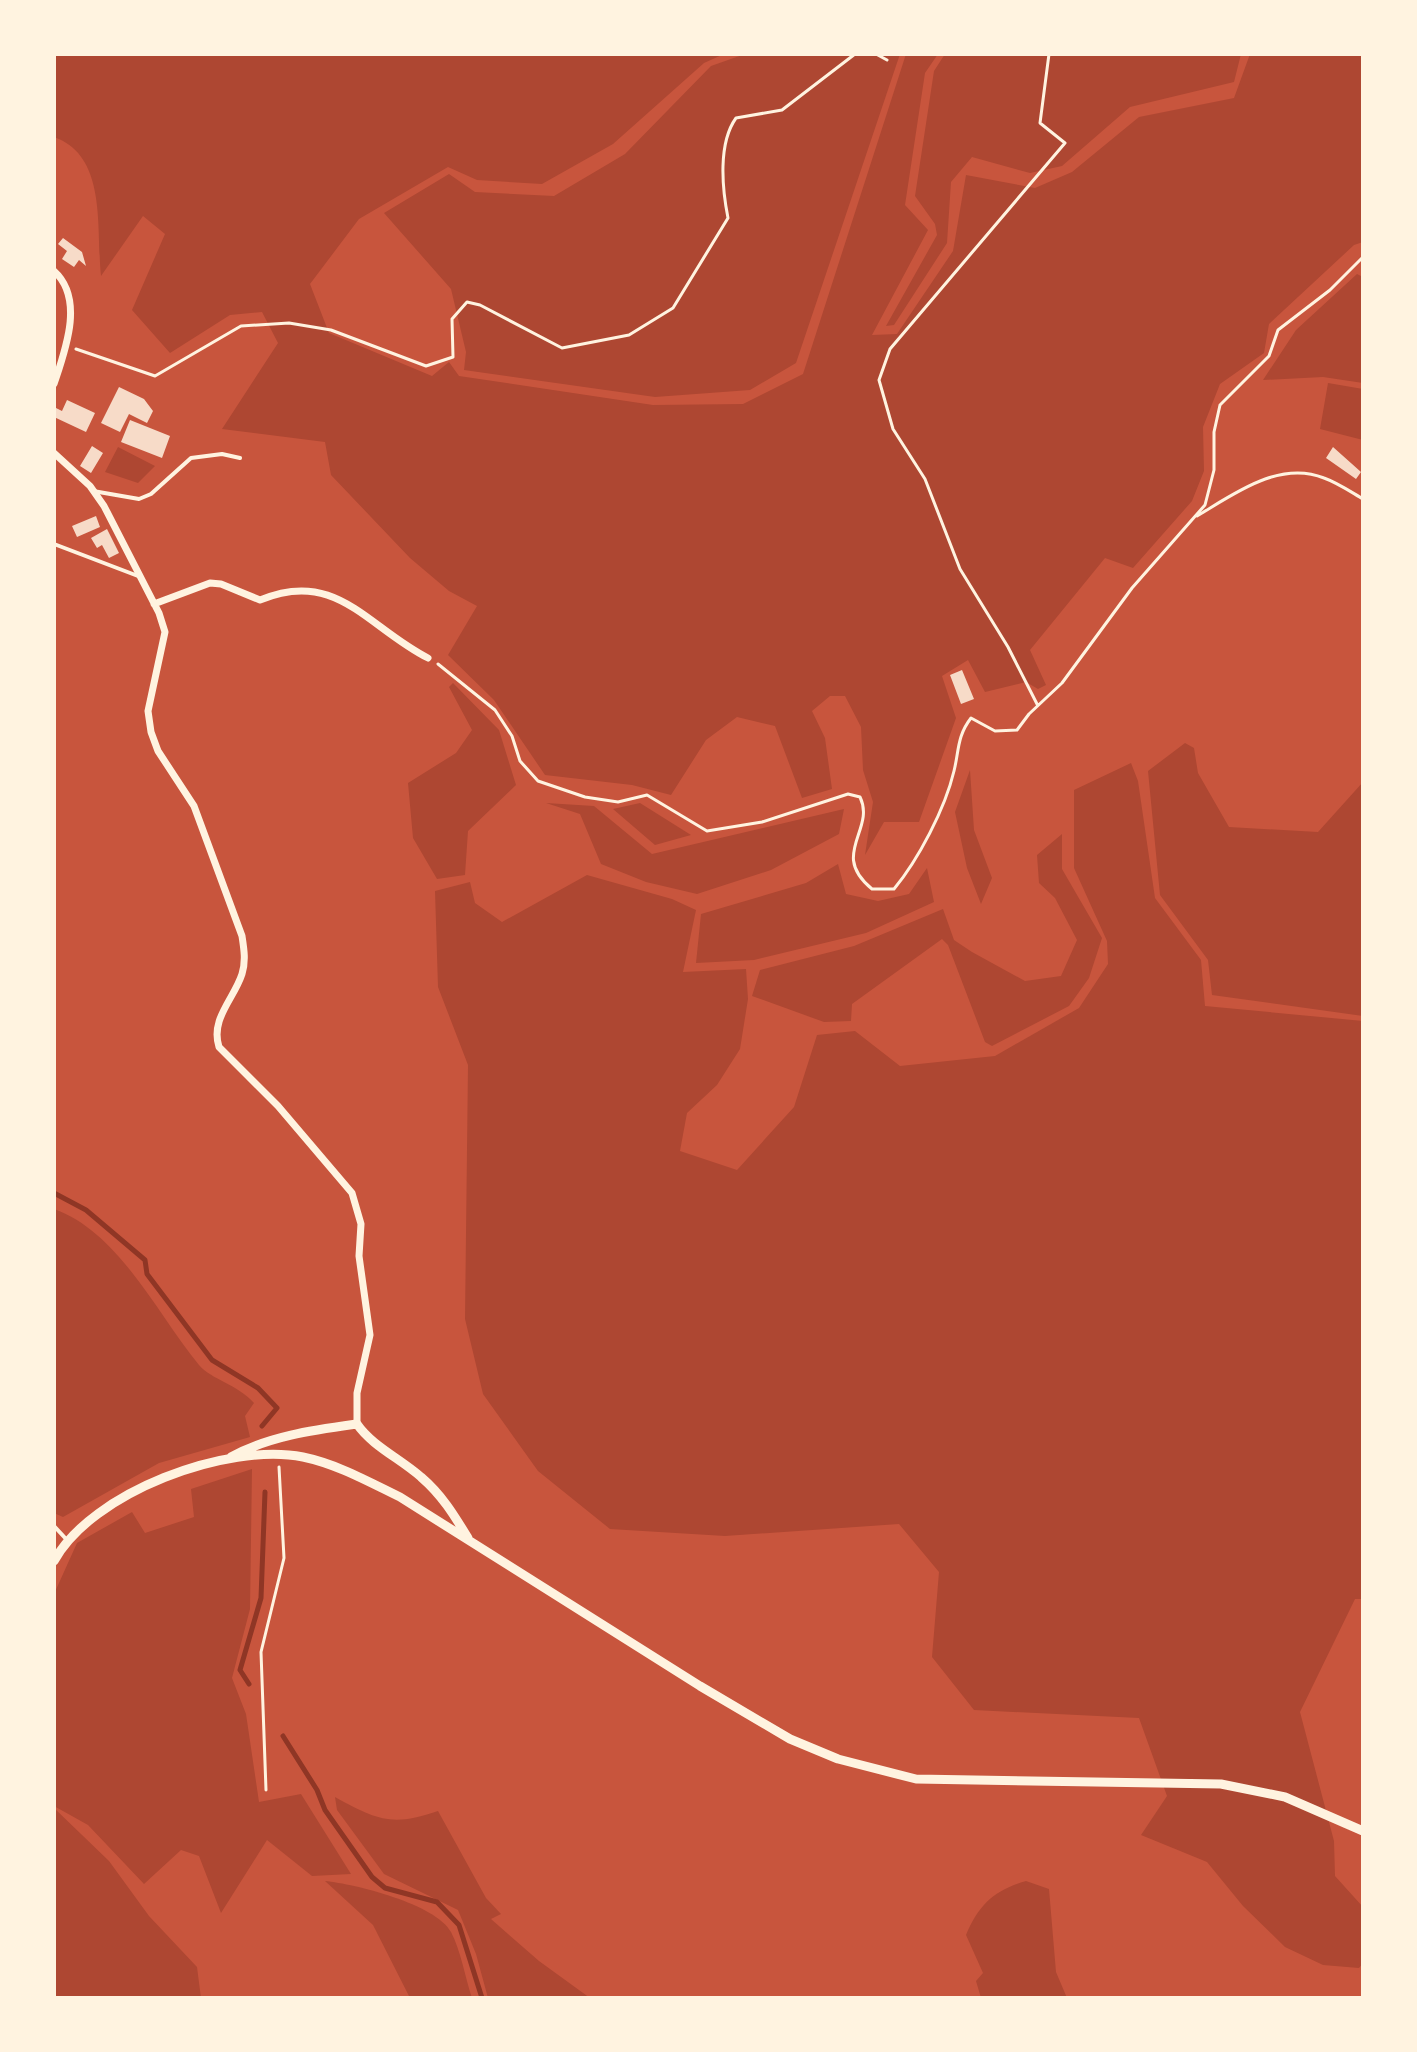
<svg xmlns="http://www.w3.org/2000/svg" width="1417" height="2052" font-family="'Roboto Serif',serif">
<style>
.green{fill:#ae4732}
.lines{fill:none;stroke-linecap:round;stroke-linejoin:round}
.stream{stroke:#8f3625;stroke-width:5}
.building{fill:#f7dbc8}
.path{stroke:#fff3e0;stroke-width:3}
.service{stroke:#fff3e0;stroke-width:4}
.minor{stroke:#fff3e0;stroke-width:7}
.tertiary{stroke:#fff3e0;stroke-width:9}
</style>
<rect width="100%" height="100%" fill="#c8553d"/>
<path class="green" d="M54,54H724L704,63L613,144L542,184L477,180L448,167L359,219L310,284L329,333L432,376L449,362L459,376L653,405L743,404L803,374L906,54H938L925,73L905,205L928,230L872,335L897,334L953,251L966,175L1035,188L1072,172L1139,117L1234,98L1250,54H1363V242L1354,245L1269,324L1264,353L1220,384L1203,427L1204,471L1192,501L1133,568L1105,558L1030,650L1046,685L1038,689L1026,682L985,692L968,660L942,676L956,718L919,822H884L865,855L873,802L863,770L861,727L845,696H830L812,711L825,738L832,789L802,798L775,726L737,717L706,740L671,795L632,785L545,775L494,700L448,655L477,606L449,591L410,558L331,475L325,442L222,429L278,343L262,312L230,315L170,353L132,310L165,234L143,216L101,276C96,230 108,156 54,137Z
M745,54H900L796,363L750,390L655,397L464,370L466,352L451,289L384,213L449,174L475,192L554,196L625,154L711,66Z
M945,54H1241L1234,82L1130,107L1062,166L1030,173L972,157L951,182L947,243L894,325L886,326L937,235L935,224L915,196L934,71Z
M1357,274L1363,277V383L1323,377L1263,380L1296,330Z
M1328,383L1363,389V440L1320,429Z
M118,447L155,466L138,483L105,472Z
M453,683L499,730L516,785L468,831L465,875L437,879L413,838L408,783L456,753L472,730L449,687Z
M1185,743L1194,748L1198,773L1229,827L1318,832L1363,782V1016L1212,995L1208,960L1160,895L1148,771Z
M1131,763L1138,781L1155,898L1201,960L1205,1006L1363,1021V1599H1355L1300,1712L1334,1841L1335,1876L1363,1907V1963L1359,1968L1323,1965L1285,1947L1243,1906L1207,1862L1141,1835L1167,1796L1139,1718L974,1710L932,1657L939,1572L899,1524L725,1536L610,1529L538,1471L483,1394L465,1319L468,1065L438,987L435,891L470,882L475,903L502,922L587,875L672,899L696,910L683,972L746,969L748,999L740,1049L717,1085L687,1113L680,1151L737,1170L794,1107L817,1035L855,1031L900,1066L995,1056L1079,1008L1108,964L1107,941L1074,868V790Z
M970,770L974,830L992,878L981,904L967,868L955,812Z
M546,803L594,806L652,854L844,809L839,834L771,870L697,894L646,882L601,864L580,814Z
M640,803L691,835L655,845L613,809Z
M1062,834V869L1102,938L1089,978L1069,1006L992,1046L985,1042L948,945L942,939L852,1004L851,1021L824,1022L752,996L760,970L854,946L943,909L954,940L972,952L1025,981L1061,976L1077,940L1055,898L1039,883L1037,855Z
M838,864L846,894L878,901L909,894L927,868L934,902L866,933L754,960L696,963L701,914L806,883Z
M54,1209C119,1232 157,1314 199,1365C212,1380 237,1384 254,1403L245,1416L250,1437L159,1463L63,1517L54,1513Z
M252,1469L250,1609L232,1678L246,1714L259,1802L301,1794L351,1874L312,1876L267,1840L221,1913L199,1856L181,1850L144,1884L88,1825L54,1806V1594L77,1543L132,1512L145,1533L194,1517L191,1489Z
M335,1797C377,1820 392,1827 438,1811L486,1898L501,1914L491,1919L539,1961L590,1998H488L476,1954L458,1910L384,1874L337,1810Z
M54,1808L109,1861L149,1916L197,1967L201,1998H54Z
M325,1881C355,1884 436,1904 451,1932C461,1951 465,1977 472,1998H410L373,1925Z
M1026,1881L1049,1889L1056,1972L1067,1998H981L976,1981L983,1973L966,1935C979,1904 995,1890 1026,1881Z"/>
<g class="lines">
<path class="stream" d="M54,1193L86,1210L145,1260L147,1274L212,1360L258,1388L277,1408L262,1426
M249,1684L240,1670L261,1598L265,1492
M283,1736L317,1790L325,1810L372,1877L385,1888L437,1902L459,1925L482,1998"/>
</g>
<path class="building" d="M63,238L82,252L86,266L79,260L74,267L62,259L67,251L58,244Z
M119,387L144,399L153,411L147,423L129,414L120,432L101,423Z
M67,400L95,413L86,432L54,417L56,408L62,411Z
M130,420L170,436L162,458L121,442Z
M92,446L103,453L91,473L80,466Z
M1333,447L1361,472L1356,479L1326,458Z
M96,516L100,527L77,537L72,526Z
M107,529L119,553L109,558L102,545L97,548L91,538Z
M962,670L974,699L961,704L950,675Z"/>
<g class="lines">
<path class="path" d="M876,54L887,60
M76,349L155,376L241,326L289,323L331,330L426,366L453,357L452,319L467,302L480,305L562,348L629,335L673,308L728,218C722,188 718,143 736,118L782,110L855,54
M1197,516C1234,494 1279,460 1324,478C1338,483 1351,492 1363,499
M438,664L495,710L512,736L520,761L538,781L585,797L618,802L647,795L707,831L762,822L848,794L860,797C876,830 829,854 872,889H894C918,860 945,809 954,771C959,751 957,736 971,718L995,731L1017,730L1029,714L1062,683L1132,588L1205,505L1214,470V432L1220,405L1269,356L1278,330L1330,290L1363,257
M1037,704L1008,647L960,569L925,479L893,429L879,380L890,349L1065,143L1040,123L1049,54
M266,1790L261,1652L284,1558L279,1467"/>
<path class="service" d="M93,491L139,499L151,494L191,458L222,454L240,458
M54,544L138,576
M54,1526L67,1540"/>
<path class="minor" d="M54,271C85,299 65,351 54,384
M54,453L90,486L104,506L159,613L165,632L148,711L151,732L158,751L194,806L242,936C244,949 246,961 242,974C234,999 210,1019 219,1047L278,1106L352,1193L361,1224L359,1256L370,1335L357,1393V1424
M154,604L210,583L221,584L260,600C336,568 367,627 428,658"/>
<path class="tertiary" d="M231,1457C269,1436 314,1430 357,1424C372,1446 401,1459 421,1477C442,1495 454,1515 468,1538
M54,1561C92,1492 227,1442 303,1457C337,1464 369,1482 400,1497L700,1686L790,1739L838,1759L916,1779L1221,1784L1285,1797L1363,1831"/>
</g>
<rect width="1417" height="2052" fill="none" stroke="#fff3e0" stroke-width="112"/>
</svg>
